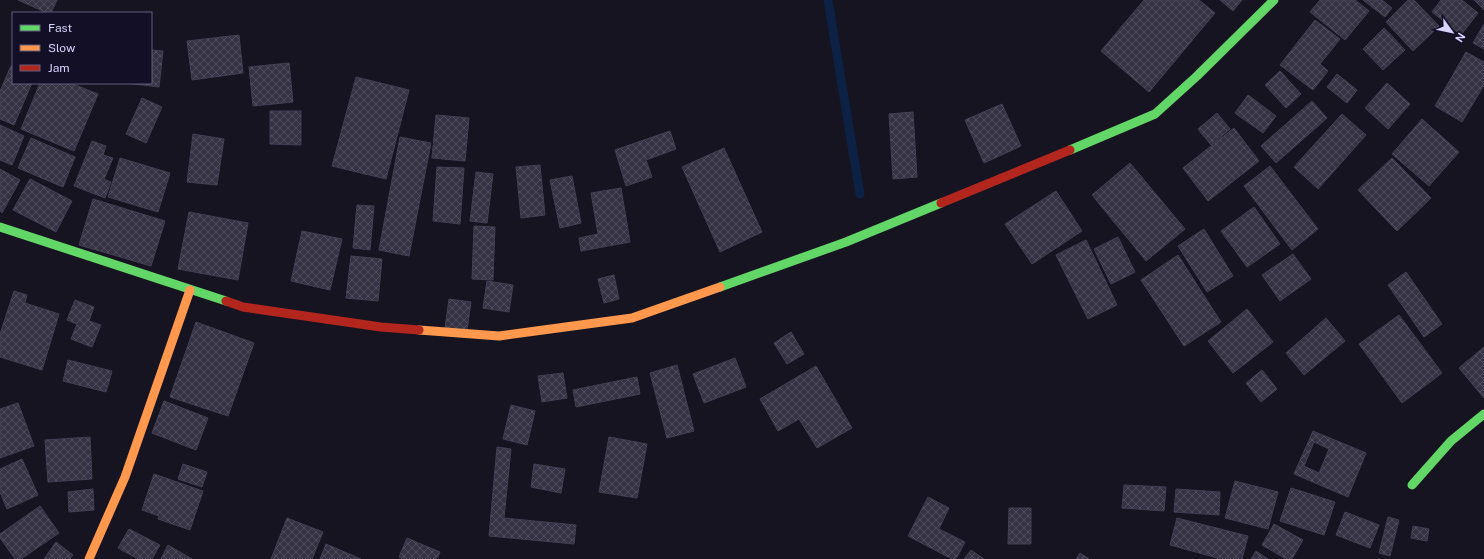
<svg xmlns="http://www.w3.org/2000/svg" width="1484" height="559" font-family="'Public Sans',sans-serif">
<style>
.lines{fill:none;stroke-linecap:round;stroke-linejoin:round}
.stream{stroke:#0d2144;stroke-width:9}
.building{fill:url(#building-cross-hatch);stroke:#433f54;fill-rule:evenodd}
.fast{stroke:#63d668;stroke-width:9}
.slow{stroke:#ff974d;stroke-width:9}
.jam{stroke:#b3261e;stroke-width:9}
</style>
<defs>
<pattern id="building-cross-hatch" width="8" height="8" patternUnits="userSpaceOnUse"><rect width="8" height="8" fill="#343243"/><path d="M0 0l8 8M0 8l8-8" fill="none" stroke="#514f5f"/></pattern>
</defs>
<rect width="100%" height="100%" fill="#161421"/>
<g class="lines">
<path class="stream" d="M828,0L860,194"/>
</g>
<path class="building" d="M18,0H57L51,13H47Z
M1144,0H1199L1215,13L1149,92L1101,51Z
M1220,0H1242L1233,11Z
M1320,0H1355L1369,11L1345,40L1310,12Z
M1363,0H1382L1392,8L1385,17Z
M1408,0H1414L1439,26L1413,51L1386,22Z
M1441,0H1462L1478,13L1461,35L1432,12Z
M1474,0H1484V10Z
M1315,20L1340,39L1320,64L1328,71L1313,90L1280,65Z
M1484,24V49L1473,43Z
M1384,28L1405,50L1383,70L1363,49Z
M239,35L243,73L192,80L187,41Z
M151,50L163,51L159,87L126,83H151Z
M1466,52L1484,62V85L1462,122L1435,106Z
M289,63L293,102L253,106L249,67Z
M11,66L13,67V83H32L14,125L0,119V91Z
M1280,71L1301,94L1286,108L1265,85Z
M1337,74L1357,90L1347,103L1327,87Z
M356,77L409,90L386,179L332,166Z
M40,83H70L98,94L74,151L21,129Z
M1387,83L1410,104L1388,129L1365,108Z
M1248,95L1276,116L1263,133L1235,113Z
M142,98L162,107L146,143L126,134Z
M1312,101L1327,118L1276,163L1261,146Z
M1002,104L1021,146L984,163L965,120Z
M270,111H301V145L270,144Z
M913,112L917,177L893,179L889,114Z
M1217,113L1230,129L1211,145L1198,129Z
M1342,114L1366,135L1318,189L1294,167Z
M436,115L469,118L465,161L432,158Z
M1422,119L1459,152L1429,186L1392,154Z
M0,125L24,136L12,165L0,160Z
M1234,128L1259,161L1208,201L1183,168Z
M670,131L676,149L646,160L652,177L626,186L615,150Z
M193,134L224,139L217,185L187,182Z
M400,137L431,143L409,256L379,250Z
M31,138L75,157L63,187L18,168Z
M92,141L106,146L103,155L113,158L104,179L111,182L105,198L74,186Z
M724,148L762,232L720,252L682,167Z
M120,158L170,173L158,212L108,197Z
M1392,158L1431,198L1397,231L1358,190Z
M1130,163L1185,229L1146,261L1092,195Z
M540,165L545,215L521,218L516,167Z
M1270,166L1318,229L1292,250L1244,186Z
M437,167L464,168L460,224L433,221Z
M0,169L20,180L2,213L0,211Z
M476,172L493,174L487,223L470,221Z
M572,176L581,223L560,228L550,180Z
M30,179L72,201L56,232L13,210Z
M621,188L630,242L581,251L579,238L598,234L591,193Z
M1056,191L1082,231L1032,264L1005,224Z
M93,199L165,221L151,266L79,245Z
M357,205L374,206L370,250L353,248Z
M1254,207L1280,244L1247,267L1221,231Z
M189,212L248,223L238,280L178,269Z
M474,226L495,227L493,280L472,279Z
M1204,229L1233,276L1207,292L1178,246Z
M302,231L342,239L330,290L291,281Z
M1118,237L1135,272L1111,284L1094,249Z
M1086,240L1117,305L1088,319L1056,255Z
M1293,254L1311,279L1280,301L1262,275Z
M1178,255L1221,322L1184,346L1141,280Z
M351,256L382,259L378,301L346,298Z
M1406,272L1442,324L1424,337L1388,285Z
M614,275L619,299L604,303L598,279Z
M487,281L513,285L509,312L483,308Z
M14,291L27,295L25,303L59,314L42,370L0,357V334Z
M449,299L471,302L467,330L445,328Z
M75,300L94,307L89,321L101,325L92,347L71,339L77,324L67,320Z
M1247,309L1273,342L1233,373L1208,341Z
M1399,315L1442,373L1402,403L1359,344Z
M1326,318L1345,341L1304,375L1286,353Z
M196,322L254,343L228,416L170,397Z
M791,332L804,354L787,364L774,343Z
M1484,347V398L1459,368Z
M735,358L746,387L704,403L693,374Z
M68,360L112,371L106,392L63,381Z
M677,365L694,431L667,438L650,373Z
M816,366L852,428L817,448L799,419L778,431L760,399Z
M1262,370L1277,389L1261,402L1246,383Z
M563,373L567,398L542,402L538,376Z
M637,377L640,394L576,407L573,390Z
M164,401L208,418L196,450L152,433Z
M18,403L34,446L0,458V409Z
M511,405L535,411L527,445L503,439Z
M1313,431L1366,453L1348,497L1294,474ZM1314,442L1329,449L1319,473L1304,466Z
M90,437L92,479L48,482L45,440Z
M609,437L647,444L637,498L599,492Z
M497,447L511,449L504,518L576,525L574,544L489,536Z
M22,459L38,495L7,509L0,492V469Z
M183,464L207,472L202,487L178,479Z
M534,464L565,469L561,493L531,487Z
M154,474L203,491L190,530L158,519L159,516L142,510Z
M1235,481L1278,492L1268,529L1225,518Z
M1124,485L1166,487L1164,511L1122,508Z
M1291,488L1335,502L1324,535L1280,521Z
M93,489L94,510L69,512L68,492Z
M1176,489L1220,492L1219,515L1174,512Z
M928,497L949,508L939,529L965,542L956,559H952L908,536Z
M40,506L59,533L21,559H15L0,538V534Z
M1009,508H1031V544H1008Z
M1345,512L1379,525L1370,548L1336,535Z
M1388,517L1399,520L1390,556L1379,553Z
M287,518L323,532L312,559H271Z
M1177,518L1248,536L1242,559H1221L1170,545Z
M1274,524L1303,540L1292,559H1286L1262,545Z
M1413,526L1429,529L1427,541L1411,538Z
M129,529L160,545L152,559H138L118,548Z
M407,538L440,552L437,559H403L399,557Z
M56,542L73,555L70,559H44Z
M326,544L361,559H320Z
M168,545L192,559H161Z
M971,550L984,559H964Z
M1256,551L1268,559H1251Z
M1080,553L1089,559H1076Z"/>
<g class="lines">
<path class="fast" d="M1070,150L1155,114L1197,76L1274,0
M0,227L226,301
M720,287L846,242L941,203
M1412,485L1451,441L1484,414"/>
<path class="slow" d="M419,330L499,336L632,318L720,287
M89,559L125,477L190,290"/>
<path class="jam" d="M941,203L1070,150
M226,301L243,307L381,327L419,330"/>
</g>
<rect x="12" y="12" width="140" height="72" fill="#130f26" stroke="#625e7d"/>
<rect x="20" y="25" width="20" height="6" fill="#63d668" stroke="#625e7d"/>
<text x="48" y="32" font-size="12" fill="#d9d4ff">Fast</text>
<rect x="20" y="45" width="20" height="6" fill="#ff974d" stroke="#625e7d"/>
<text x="48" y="52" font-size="12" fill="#d9d4ff">Slow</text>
<rect x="20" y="65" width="20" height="6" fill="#b3261e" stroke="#625e7d"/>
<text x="48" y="72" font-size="12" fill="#d9d4ff">Jam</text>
<g transform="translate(1452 32) rotate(123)" stroke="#130f26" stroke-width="3" paint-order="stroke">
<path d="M0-3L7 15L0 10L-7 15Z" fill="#d9d4ff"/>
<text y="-6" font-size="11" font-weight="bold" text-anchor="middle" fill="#d9d4ff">N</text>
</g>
</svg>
